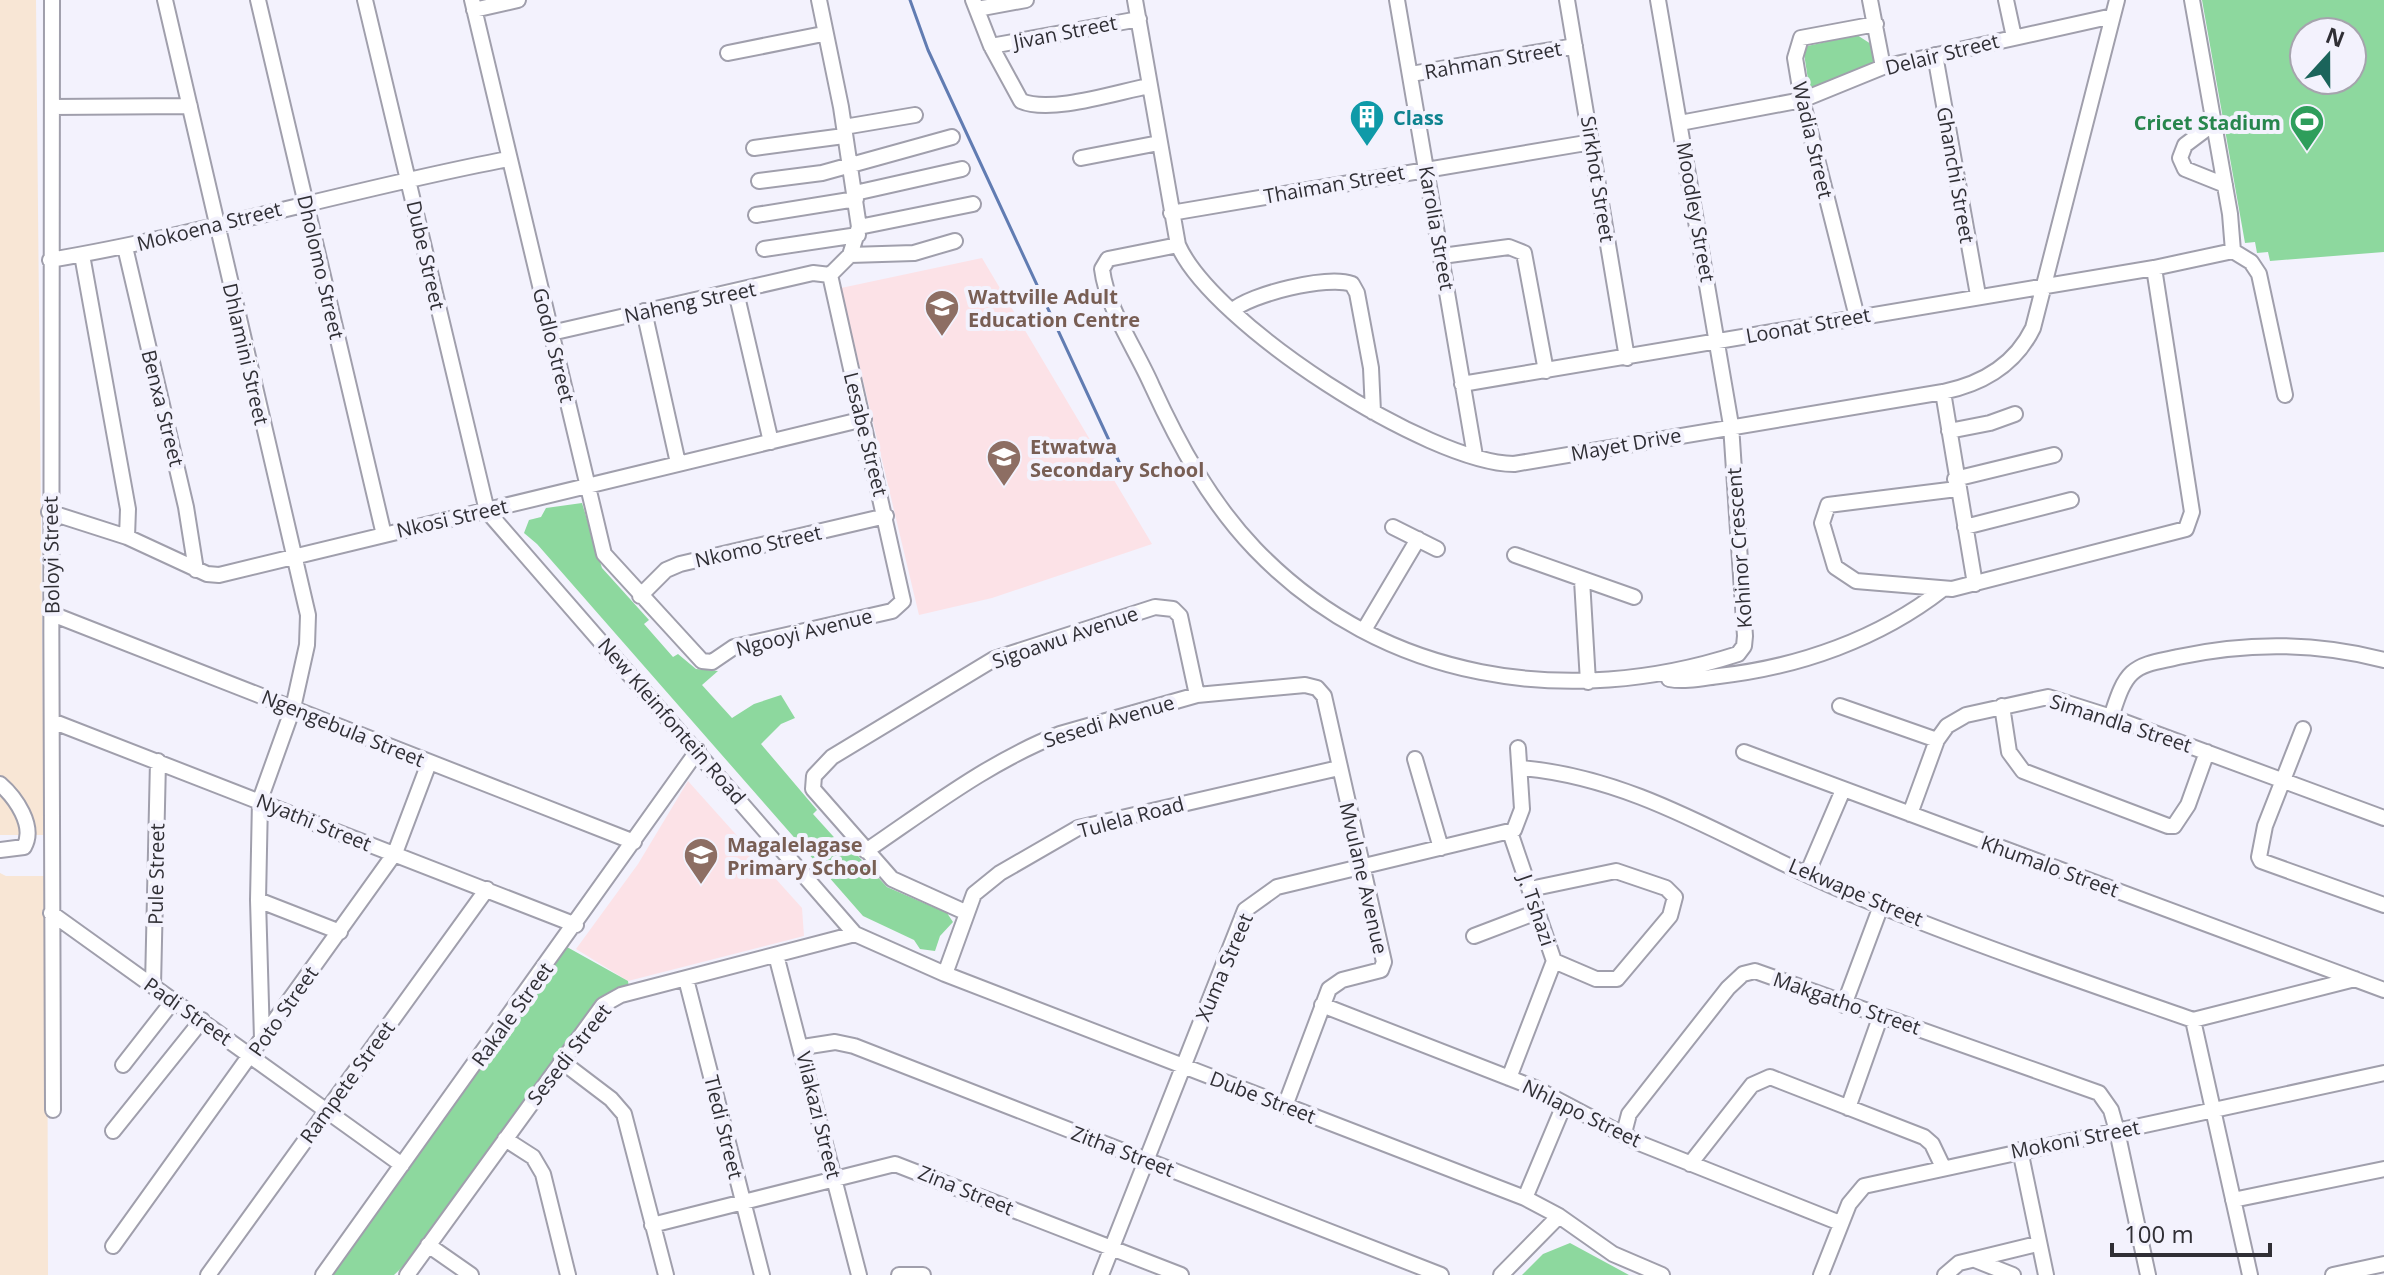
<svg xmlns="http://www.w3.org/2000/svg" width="2384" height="1275" font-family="'Open Sans',sans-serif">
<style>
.industrial{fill:#f8e6d5}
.education{fill:#fce2e7}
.green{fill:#8dd89e;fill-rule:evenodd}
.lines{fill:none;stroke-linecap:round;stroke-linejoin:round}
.stream{stroke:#617cb2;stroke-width:3}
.minor-casing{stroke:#a09fac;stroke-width:18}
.minor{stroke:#fff;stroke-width:14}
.labels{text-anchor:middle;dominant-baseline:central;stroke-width:8;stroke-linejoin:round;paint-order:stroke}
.street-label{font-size:20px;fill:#302f35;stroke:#f3f2fd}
.culture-label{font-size:20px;font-weight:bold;fill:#0d838f;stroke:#f3f2fd;text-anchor:start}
.leisure-label{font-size:20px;font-weight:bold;fill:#27864d;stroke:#f3f2fd;text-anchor:end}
.education-label{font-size:20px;font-weight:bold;fill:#785e54;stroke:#f3f2fd;text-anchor:start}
</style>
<rect width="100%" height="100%" fill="#f3f2fd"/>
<path class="industrial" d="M0,0H36L44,835H0Z
M0,873L6,876H47L48,1275H0Z"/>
<path class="education" d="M982,258L1152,544L992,598L919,615L841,288Z
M688,781L802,908L804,936L628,981L576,949L638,864Z"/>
<path class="green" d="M2202,0H2384V252L2270,261L2268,252L2257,253L2255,242L2245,243ZM2304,32H2352V80H2304Z
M1857,35L1871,44L1876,59L1870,68L1813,88L1809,86L1803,47Z
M582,503L602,568L649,620L644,624L673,657L678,654L696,669L718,671L702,685L732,718L754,704L781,695L795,718L781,724L761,744L817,810L813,814L842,846L846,843L887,887L947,913L953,922L940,936L935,951L920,949L914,940L863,916L537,544L524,533L529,520L541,517L546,508Z
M567,947L628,981L629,988H624L413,1257L394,1275H331Z
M1570,1243L1629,1275H1522L1543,1254Z"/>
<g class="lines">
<path class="stream" d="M910,0L928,50L1120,464"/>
<defs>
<path id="minor" d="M52,0C52,370 50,740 53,1110
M165,0L308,615L307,645L293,708L260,800L258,900L262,1039
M258,0L384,535
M365,0L487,511L855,934L945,974L1525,1198L1559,1216L1613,1254L1662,1275
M472,0L604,554L702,661L712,662L734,647L892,611L903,601L830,275
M819,0L841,107L859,227L850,255L830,275
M973,0L991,46L1021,101C1051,114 1117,92 1149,86
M1135,0L1178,245C1213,324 1428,463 1514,464L1943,392C1982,384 2015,365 2033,328L2117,0
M1397,0L1475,456
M1567,0L1627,358
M1870,0L1883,67
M2006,0L2014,37
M2192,0L2230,214L2233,251
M977,9L1026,0
M474,10L518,0
M991,46L1139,19
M728,53L823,34
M1935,55L1978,295
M1411,74L1575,46
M52,107L190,106
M1680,123L1802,100L1883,67L2113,16
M2213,124L2185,145L2180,158L2185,169L2225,185
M844,127L915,115
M754,148L844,136
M1081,158L1159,143
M759,181L822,173L952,137
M855,193L962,169
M1171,213L1592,142
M756,215L856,199
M859,227L973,204
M1178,245L1108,259L1102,269C1107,309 1136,349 1152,386C1179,445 1210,502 1255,549C1383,682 1568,709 1738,654L1744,646L1745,636L1731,425L1658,0
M125,247L186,507L196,570
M764,249L858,235
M2233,251L2251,262L2259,274L2285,395
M82,255L128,509L127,537
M850,255L914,253L955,241
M1442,256L1509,247L1524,253L1546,371
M50,260C204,234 355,188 508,159
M736,292L771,442
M644,311L678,463
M1232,311C1250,294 1328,275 1352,284L1357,293L1371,368L1373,412
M1857,317L1802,100L1795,58L1801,38L1876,24
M551,333L813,273L830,275
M1462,384L2154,268L2233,251
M1943,392L1975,584
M1949,431L1990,423L2015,414
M1955,479L2054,455
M1957,489L1828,505L1822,523L1835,567L1856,581L1952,589L2186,529L2192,512L2154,268
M49,512L127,537L207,574L219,575L864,419
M1393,527L1437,549
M1965,527L2071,500
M1515,555L1634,597
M1582,580L1588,682
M640,596L666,570L680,564L886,516
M52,614L634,842
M1364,630L1418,539
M1669,679C1685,682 1703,678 1719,676C1799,667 1879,639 1943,589
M1840,706L1937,740
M2002,706L2009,752L2023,771L2168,826H2174L2188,805L2207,752
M2111,717C2116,703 2121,683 2132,673C2144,662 2163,661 2178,657C2247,642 2315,642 2384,660
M52,721L576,925
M2303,729L2265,826L2259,857L2261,861L2384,905
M1744,752L2384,990
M1415,759L1441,848
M1521,768C1640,778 1736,846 1844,891C1958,939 2076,979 2193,1020
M0,784C15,797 36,826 24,847L0,850
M1910,814L1937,740L1947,726L1966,715L2048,697L2111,717L2384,818
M866,851C928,809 990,761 1060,734L1197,695L1305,685L1317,688L1324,696L1384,962L1381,970L1342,980L1329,989L1285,1106
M1807,874L1843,790
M1530,889L1616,871L1666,888L1675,897L1670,916L1617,979H1596L1554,961
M258,900L340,932
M965,912L892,879L813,789L814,776L832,757L994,659L1155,607L1173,609L1180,616L1197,695
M51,913L402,1165
M1474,936L1537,912
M776,955L859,1275
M945,974L974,894L1000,873L1078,828L1339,768
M686,979L762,1275
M153,986L158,761
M1322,1005L1535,1088L1639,1143L1840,1223
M1844,1005L1881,906
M2193,1020L2250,1275
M2193,1020L2355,979
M803,1047L835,1042L854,1046L1441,1275
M561,1061L611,1099L624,1114L666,1275
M123,1065L173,1001
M1509,1078L1554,961L1510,832
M1848,1108L1881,1015
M113,1131L202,1020
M1624,1133L1629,1114L1728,988L1743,974L1755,971L2099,1093L2111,1110L2117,1131L2148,1275
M505,1139L533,1157L543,1174L568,1275
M2020,1150L2046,1275
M1690,1164L1752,1085L1770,1077L1924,1137L1932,1144L1943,1167
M1525,1198L1564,1105
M2233,1200L2384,1169
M652,1225L895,1164L1181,1275
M428,1245L471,1275
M113,1246L395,853L429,763
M1975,1260L2013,1275
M208,1275L487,889
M323,1275L698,750
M407,1275L603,1005L621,995L855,934
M899,1275H923
M1101,1275L1245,910L1277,887L1514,830L1522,809L1518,748
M1501,1275L1559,1216
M1821,1275L1849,1204L1864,1186L2384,1073
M1945,1275L1959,1263L2037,1244
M2333,1275L2384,1264"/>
</defs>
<use href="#minor" class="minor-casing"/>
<use href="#minor" class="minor"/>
</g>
<defs>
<symbol id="building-pin" viewBox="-11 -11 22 30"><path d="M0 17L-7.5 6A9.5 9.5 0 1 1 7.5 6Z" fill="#0f9aa8" stroke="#f3f2fd"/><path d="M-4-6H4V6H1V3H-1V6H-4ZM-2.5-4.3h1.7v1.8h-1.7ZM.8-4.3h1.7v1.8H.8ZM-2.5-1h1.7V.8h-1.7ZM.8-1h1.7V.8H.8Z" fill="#fff"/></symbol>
<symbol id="stadium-pin" viewBox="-11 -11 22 30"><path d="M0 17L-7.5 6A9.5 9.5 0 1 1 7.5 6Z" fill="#2e9e5b" stroke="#f3f2fd"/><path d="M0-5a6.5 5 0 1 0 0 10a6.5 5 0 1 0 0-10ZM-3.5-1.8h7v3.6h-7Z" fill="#fff"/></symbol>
<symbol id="school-pin" viewBox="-11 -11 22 30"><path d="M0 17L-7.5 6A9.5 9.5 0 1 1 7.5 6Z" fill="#8d6e63" stroke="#f3f2fd"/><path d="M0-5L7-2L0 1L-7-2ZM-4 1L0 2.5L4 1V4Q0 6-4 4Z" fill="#fff"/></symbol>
</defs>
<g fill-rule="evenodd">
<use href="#building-pin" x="1347" y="97" width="40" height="54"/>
<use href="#stadium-pin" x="2287" y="102" width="40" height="54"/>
<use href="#school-pin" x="922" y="287" width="40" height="54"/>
<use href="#school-pin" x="984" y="437" width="40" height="54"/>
<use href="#school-pin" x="681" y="835" width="40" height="54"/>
</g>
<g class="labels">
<g class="street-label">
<text transform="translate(1065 32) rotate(-11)">Jivan Street</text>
<text transform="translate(1942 54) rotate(-14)">Delair Street</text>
<text transform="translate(1493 60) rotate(-10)">Rahman Street</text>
<text transform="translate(1813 140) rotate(77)">Wadia Street</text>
<text transform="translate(1956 175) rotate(80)">Ghanchi Street</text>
<text transform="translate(1598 179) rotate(81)">Sirkhot Street</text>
<text transform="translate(1334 184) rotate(-10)">Thaiman Street</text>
<text transform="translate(1696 212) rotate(80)">Moodley Street</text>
<text transform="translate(209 226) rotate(-14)">Mokoena Street</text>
<text transform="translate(1437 228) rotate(80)">Karolia Street</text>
<text transform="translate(426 255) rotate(77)">Dube Street</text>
<text transform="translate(321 267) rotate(77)">Dholomo Street</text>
<text transform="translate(690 302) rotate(-12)">Naheng Street</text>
<text transform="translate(1808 325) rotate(-10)">Loonat Street</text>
<text transform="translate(554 345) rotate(76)">Godlo Street</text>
<text transform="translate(246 354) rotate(77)">Dhlamini Street</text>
<text transform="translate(163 408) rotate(76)">Benxa Street</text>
<text transform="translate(866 434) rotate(76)">Lesabe Street</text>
<text transform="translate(1626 444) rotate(-10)">Mayet Drive</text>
<text transform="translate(452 518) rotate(-13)">Nkosi Street</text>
<text transform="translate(758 546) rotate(-13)">Nkomo Street</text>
<text transform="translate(1739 548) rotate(-94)">Kohinor Crescent</text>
<text transform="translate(51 555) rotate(-91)">Boloyi Street</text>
<text transform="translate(804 632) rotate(-14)">Ngooyi Avenue</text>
<text transform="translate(1065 637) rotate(-19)">Sigoawu Avenue</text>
<text transform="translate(672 721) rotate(49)">New Kleinfontein Road</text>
<text transform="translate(1109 721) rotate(-17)">Sesedi Avenue</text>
<text transform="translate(2121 723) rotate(18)">Simandla Street</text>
<text transform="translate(343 728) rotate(22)">Ngengebula Street</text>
<text transform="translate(1131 817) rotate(-15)">Tulela Road</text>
<text transform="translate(314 822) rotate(22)">Nyathi Street</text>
<text transform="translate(2050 866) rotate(20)">Khumalo Street</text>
<text transform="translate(156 874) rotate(-89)">Pule Street</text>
<text transform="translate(1364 878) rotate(77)">Mvulane Avenue</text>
<text transform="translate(1856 892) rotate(23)">Lekwape Street</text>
<text transform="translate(1537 910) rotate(71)">J. Tshazi</text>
<text transform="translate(1224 967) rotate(-67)">Xuma Street</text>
<text transform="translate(1847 1003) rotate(19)">Makgatho Street</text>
<text transform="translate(188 1011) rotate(35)">Padi Street</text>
<text transform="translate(283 1011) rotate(-55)">Poto Street</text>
<text transform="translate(512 1014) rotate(-54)">Rakale Street</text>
<text transform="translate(569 1054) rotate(-52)">Sesedi Street</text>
<text transform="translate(347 1082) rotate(-54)">Rampete Street</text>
<text transform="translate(1263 1097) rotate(21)">Dube Street</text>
<text transform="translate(1582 1113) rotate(26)">Nhlapo Street</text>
<text transform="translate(819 1115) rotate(76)">Vilakazi Street</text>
<text transform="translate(724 1127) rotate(76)">Tledi Street</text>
<text transform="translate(2075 1139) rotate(-11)">Mokoni Street</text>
<text transform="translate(1123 1151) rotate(21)">Zitha Street</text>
<text transform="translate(966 1190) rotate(22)">Zina Street</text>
</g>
<g class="culture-label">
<text x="1393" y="117">Class</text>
</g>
<g class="leisure-label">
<text x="2281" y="122">Cricet Stadium</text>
</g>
<g class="education-label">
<text x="968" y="296">Wattville Adult<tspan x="968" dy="23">Education Centre</tspan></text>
<text x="1030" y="446">Etwatwa<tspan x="1030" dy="23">Secondary School</tspan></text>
<text x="727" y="844">Magalelagase<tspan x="727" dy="23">Primary School</tspan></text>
</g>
</g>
<g transform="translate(2328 56) rotate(21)"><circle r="38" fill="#f3f2fd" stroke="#a5a4ad" stroke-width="2"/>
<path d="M0-6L14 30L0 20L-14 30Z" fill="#1b645b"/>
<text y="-12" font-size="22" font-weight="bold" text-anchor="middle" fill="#302f35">N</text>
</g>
<path d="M2112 1243v12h158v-12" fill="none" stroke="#302f35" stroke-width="4"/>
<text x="2124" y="1243" font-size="24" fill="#302f35" stroke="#f3f2fd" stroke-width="6" paint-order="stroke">100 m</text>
</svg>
